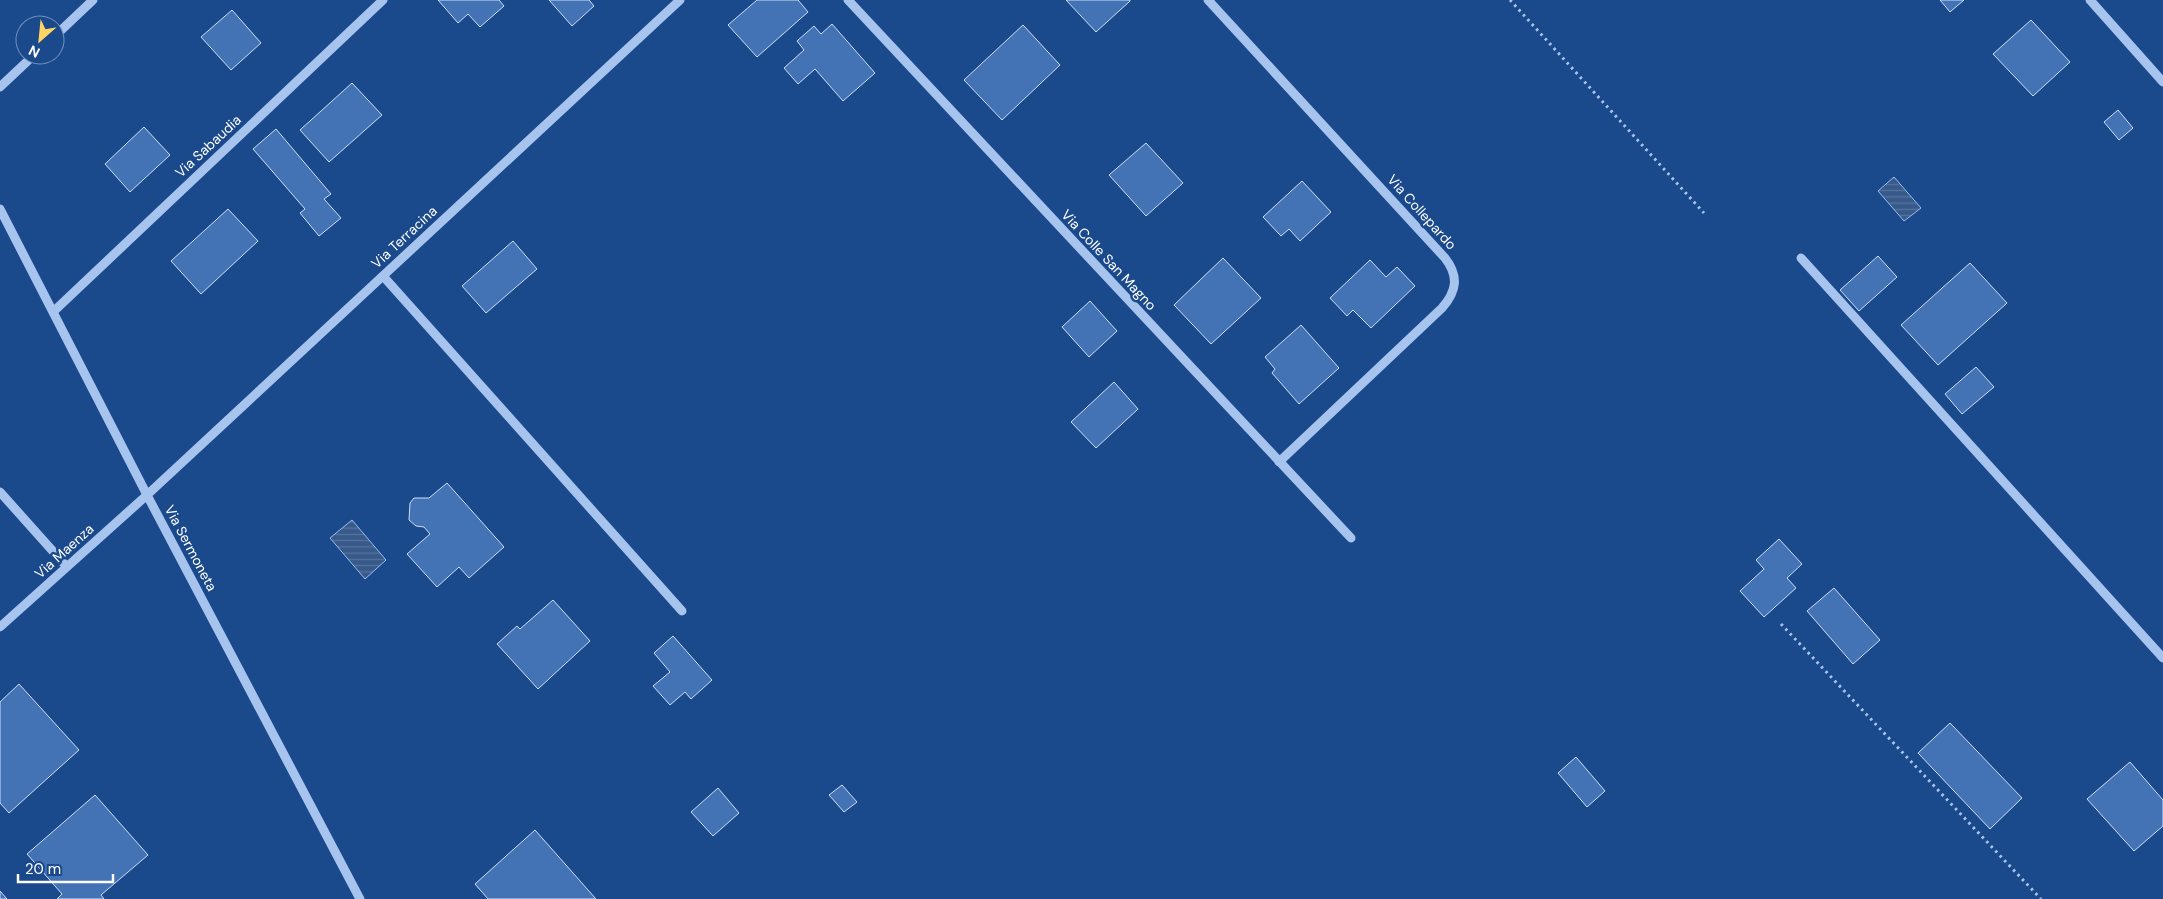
<svg xmlns="http://www.w3.org/2000/svg" width="2163" height="899" font-family="'DM Sans',sans-serif">
<style>
.water{fill:url(#water-rules);stroke:#99bff0}
.building{fill:#4372b5;stroke:#ccdffa}
.lines{fill:none;stroke-linecap:round;stroke-linejoin:round}
.path{stroke:#a6c4ee;stroke-width:3;stroke-dasharray:2.5 4;stroke-linecap:butt}
.minor{stroke:#a6c4ee;stroke-width:9}
.labels{text-anchor:middle;dominant-baseline:central;stroke-width:5;stroke-linejoin:round;paint-order:stroke}
.street-label{font-size:14px;fill:#fff;stroke:#1a498c}
</style>
<defs>
<pattern id="water-rules" width="6" height="5" patternUnits="userSpaceOnUse" patternTransform="scale(1.25)"><rect width="6" height="5" fill="#385a8b"/><path d="M0 2.5h6" fill="none" stroke="#56739c"/></pattern>
</defs>
<rect width="100%" height="100%" fill="#1a498c"/>
<path class="water" d="M1894,177L1921,208L1904,221L1878,191Z
M352,520L386,560L365,579L330,538Z"/>
<path class="building" d="M438,0H499L504,6L480,27L468,14L458,23Z
M549,0H589L594,6L572,26Z
M757,0H798L808,12L757,57L728,25Z
M1066,0H1130V1L1096,32Z
M1940,0H1964L1950,12Z
M232,10L261,43L231,70L201,37Z
M2031,20L2070,62L2033,96L1993,54Z
M832,24L875,73L843,101L815,69L798,84L784,68L804,50L797,41L814,26L821,34Z
M1023,25L1060,65L1002,120L964,80Z
M352,83L382,115L329,162L300,130Z
M2118,110L2133,128L2119,140L2104,122Z
M144,127L170,155L130,192L105,164Z
M276,129L331,194L324,199L341,218L319,236L300,213L305,209L253,149Z
M1146,143L1183,183L1146,216L1109,175Z
M1302,181L1331,212L1300,241L1289,229L1281,236L1263,217Z
M228,209L258,241L201,294L171,261Z
M513,241L537,269L486,313L462,286Z
M1878,256L1897,277L1859,311L1840,290Z
M1223,258L1261,298L1211,344L1174,305Z
M1370,260L1386,277L1397,267L1415,286L1371,328L1353,310L1347,316L1330,298Z
M1970,263L2007,303L1938,365L1901,325Z
M1090,301L1117,331L1089,357L1062,327Z
M1301,325L1339,368L1299,404L1272,373L1275,369L1265,357Z
M1976,367L1994,387L1962,414L1945,394Z
M1114,382L1138,409L1096,448L1071,422Z
M447,483L504,547L469,578L459,567L437,587L407,554L430,534L424,527L416,526L409,520L410,503L414,498H429Z
M1779,539L1802,564L1787,578L1796,588L1764,617L1740,591L1764,569L1756,560Z
M1834,588L1880,640L1853,664L1807,611Z
M553,600L590,641L538,689L497,644L517,626L520,629Z
M673,636L712,680L691,699L685,692L670,705L653,686L670,672L654,653Z
M19,684L79,750L9,813L0,803V702Z
M1950,723L2022,798L1990,829L1918,753Z
M1576,757L1605,791L1587,807L1558,773Z
M2130,762L2163,800V826L2134,851L2087,799Z
M842,785L857,802L844,812L829,795Z
M718,788L739,813L713,836L691,812Z
M95,795L148,855L101,895L104,899H57L62,894L27,854Z
M535,830L596,899H488L475,884Z
M0,891L7,899H0Z"/>
<g class="lines">
<path class="path" d="M1510,0L1704,213
M1781,624L2041,899"/>
<path class="minor" d="M848,0L1351,538
M1208,0L1445,258C1459,276 1457,291 1442,308L1279,462
M2090,0L2163,82
M55,36L93,0
M0,87L34,55
M0,209L147,495L360,899
M1801,258L2163,658
M383,276L682,611
M53,312L383,0
M0,492L67,567
M0,627L147,495L680,0"/>
</g>
<g class="labels">
<g class="street-label">
<text transform="translate(208 146) rotate(-43)">Via Sabaudia</text>
<text transform="translate(1422 212) rotate(48)">Via Collepardo</text>
<text transform="translate(404 237) rotate(-43)">Via Terracina</text>
<text transform="translate(1109 260) rotate(47)">Via Colle San Magno</text>
<text transform="translate(191 548) rotate(62)">Via Sermoneta</text>
<text transform="translate(64 551) rotate(-42)">Via Maenza</text>
</g>
</g>
<g transform="translate(40 40) rotate(207)"><circle r="24" fill="#1a498c" stroke="#7692ba"/>
<path d="M0-4L9 19L0 12L-9 19Z" fill="#ffd663"/>
<text y="-8" font-size="14" font-weight="bold" text-anchor="middle" fill="#ffffff">N</text>
</g>
<path d="M18 874v8h95v-8" fill="none" stroke="#ffffff" stroke-width="2.5"/>
<text x="25" y="874" font-size="15" fill="#ffffff" stroke="#1a498c" stroke-width="4" paint-order="stroke">20 m</text>
</svg>
